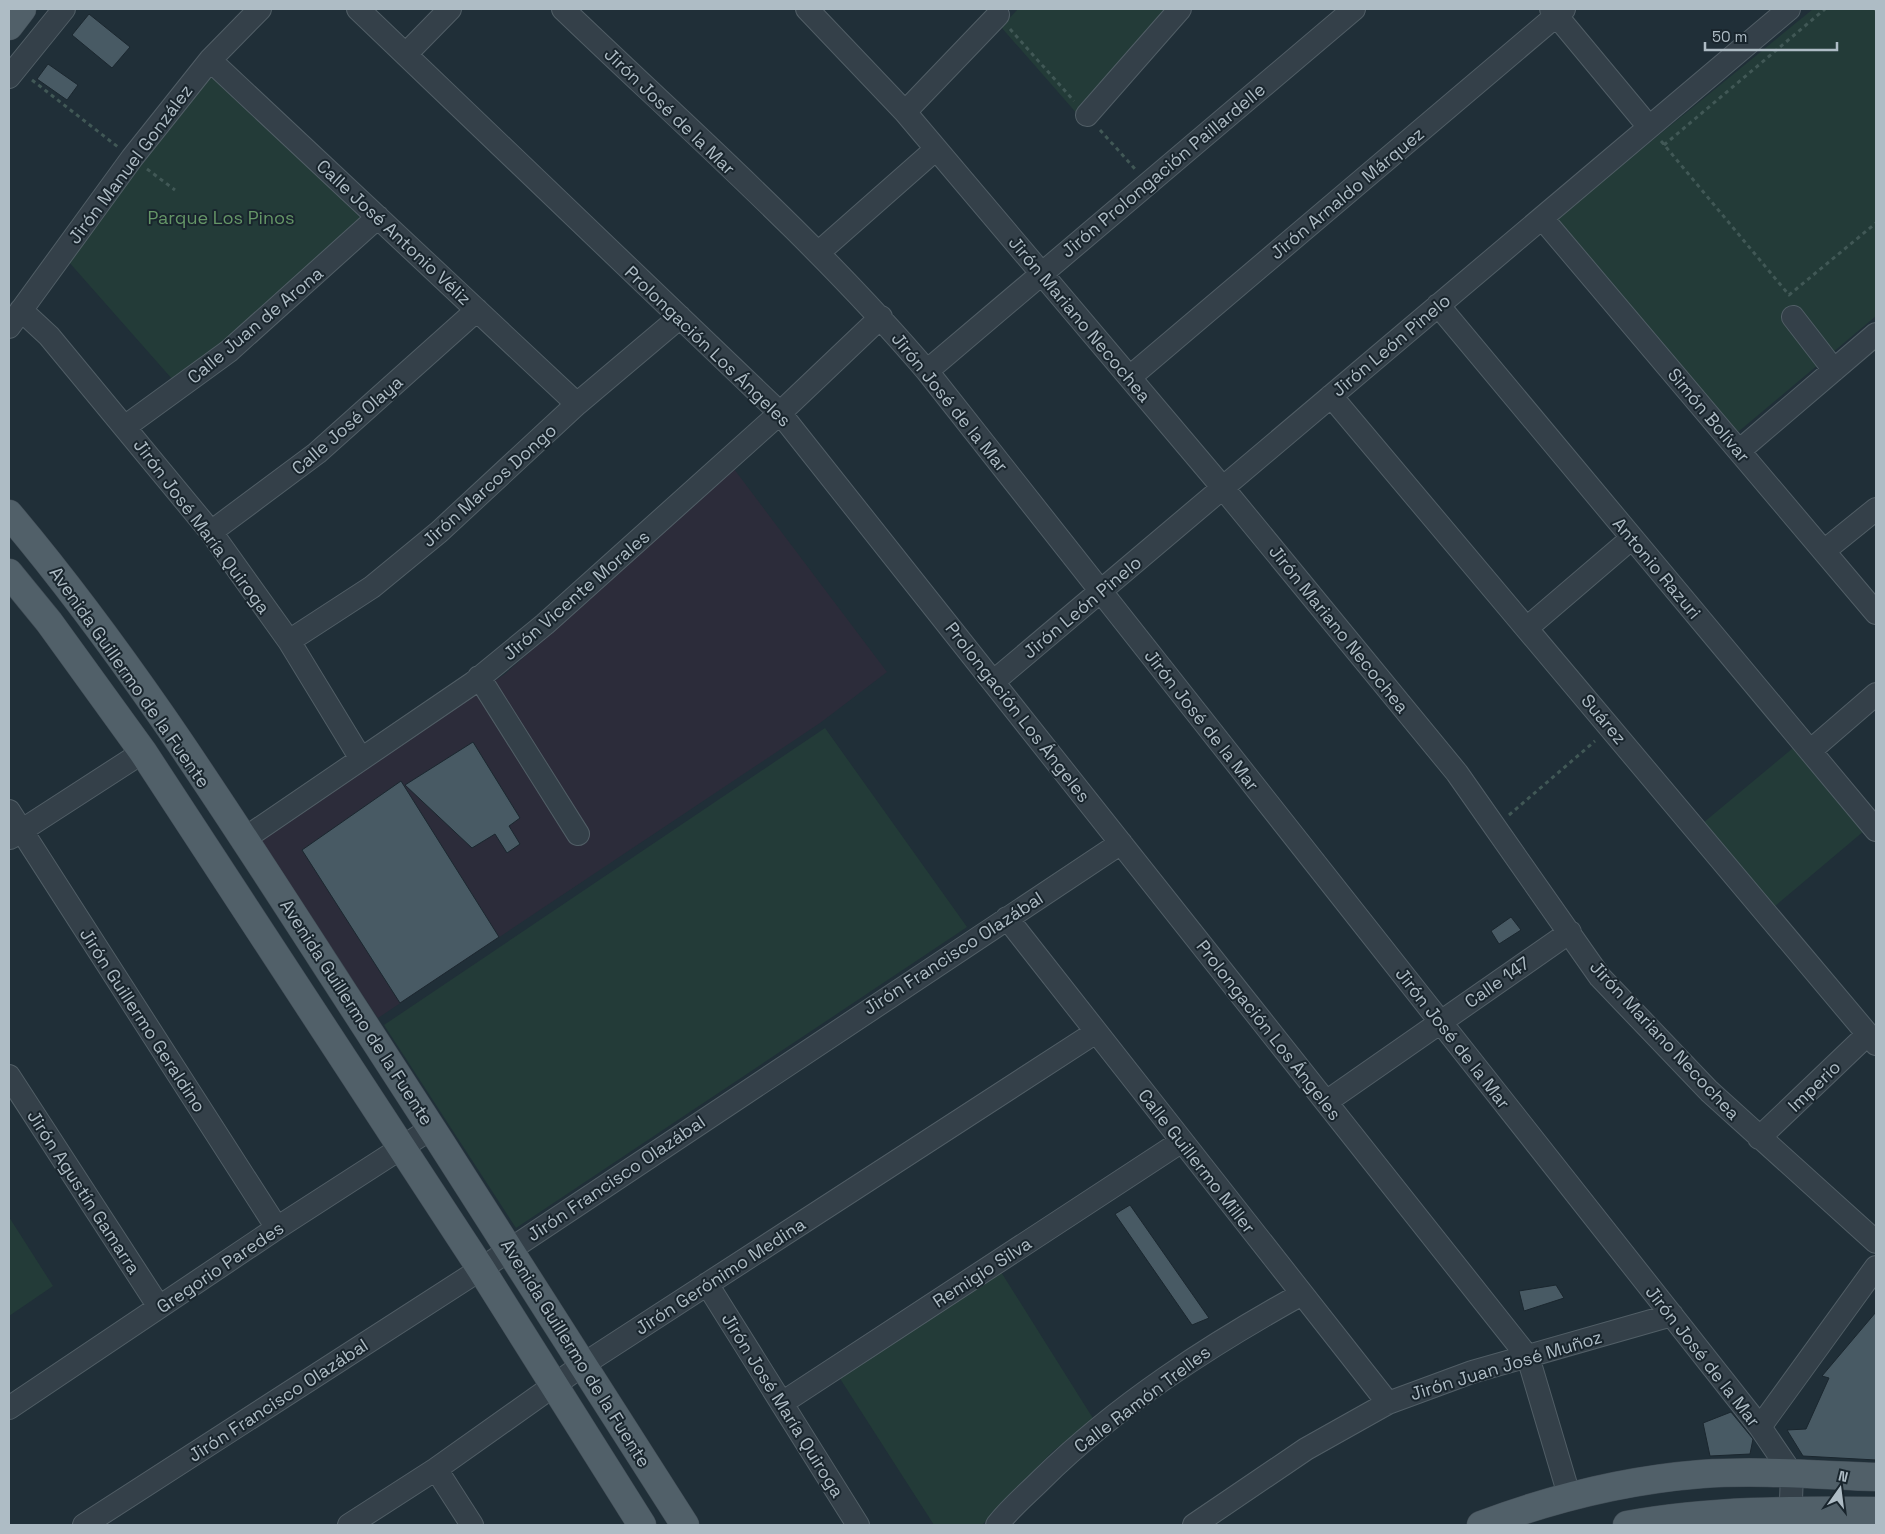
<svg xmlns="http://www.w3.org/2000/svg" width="1885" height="1534" font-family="'Space Grotesk',sans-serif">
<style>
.medical{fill:#2c2c3a}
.green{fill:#233b38}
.building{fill:#485a64;stroke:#1b272f}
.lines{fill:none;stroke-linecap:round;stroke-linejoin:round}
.minor-casing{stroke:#515e66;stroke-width:24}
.major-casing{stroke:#404c55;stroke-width:29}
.path{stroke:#415856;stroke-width:3;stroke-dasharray:4 4;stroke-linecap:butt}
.minor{stroke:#344049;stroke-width:22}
.major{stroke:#516069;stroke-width:28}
.labels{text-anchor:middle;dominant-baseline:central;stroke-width:4;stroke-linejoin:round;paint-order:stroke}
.street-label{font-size:18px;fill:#aebcc5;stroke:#19252d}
.park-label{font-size:18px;fill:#659667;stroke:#19252d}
</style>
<rect width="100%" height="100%" fill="#202f38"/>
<path class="medical" d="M734,469L887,672L820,723L378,1018L259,841L505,674Z"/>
<path class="green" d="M1018,9H1174L1079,116L1001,27Z
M1813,9H1876V316L1738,432L1556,219Z
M212,73L363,220L220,347L173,380L68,261Z
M825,728L967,927L516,1228L384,1025Z
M1793,748L1864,831L1774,907L1703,823Z
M9,1217L53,1286L9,1316Z
M1001,1272L1094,1420L1053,1451L982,1525H934L839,1377Z"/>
<path class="building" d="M89,14L130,47L112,68L72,35Z
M48,64L78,85L67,100L37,79Z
M473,742L520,818L509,826L520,844L507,853L495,834L472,848L405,785Z
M401,781L499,937L400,1003L302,850Z
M1511,917L1521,930L1499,944L1491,931Z
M1130,1205L1209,1318L1192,1325L1115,1214Z
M1556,1285L1564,1298L1524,1311L1519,1291Z
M1876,1312V1460L1803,1456L1787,1430L1806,1429L1829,1378L1822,1376Z
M1731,1412L1753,1439L1750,1454L1710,1456L1703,1423Z"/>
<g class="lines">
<defs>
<path id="minor" d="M358,9L780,413L1528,1357L1569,1495
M563,9C686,127 816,241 927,371L1760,1427L1792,1474L1790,1525
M807,9L905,112L1223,488L1457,773L1600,977L1709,1091L1876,1242
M1551,9L1649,127
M406,54L450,9
M210,60L577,404
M9,77L64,9
M905,112L998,15
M1087,115L1180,9
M1542,218L1876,613
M818,253L936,149
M1438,305L1876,830
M21,310L49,336L211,532L289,641L361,759
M1793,317L1834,370
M9,327L132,158L210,60L260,9
M927,371L1354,9
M1130,377L1564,9
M1331,396L1876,1044
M126,426L229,351L378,217
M1739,451L1876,334
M211,532L317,453L477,310
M1824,551L1876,509
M1527,628L1632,538
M289,641L372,587L439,532L577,404L680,317
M479,677L578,834
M993,682L1789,9
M1810,751L1876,694
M9,811L277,1228
M10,838L143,752
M244,839L473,683L545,624L780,413L881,317
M1007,918L1388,1403
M9,1076L159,1307
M1326,1102L1570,932
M1759,1138L1868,1034
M707,1284L858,1525
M782,1403L1182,1141
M9,1408L277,1228L432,1128
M1760,1427L1876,1267
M436,1469L472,1525
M84,1525L481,1269L1121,843
M349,1525L436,1469L584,1364L1096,1032
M997,1525C1010,1508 1027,1494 1042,1479C1118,1404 1210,1345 1302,1294
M1194,1525L1306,1449L1388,1403L1472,1372L1672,1315"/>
<path id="major" d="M9,26L22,9
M9,514C126,653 223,806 322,959C444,1147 565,1335 685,1525
M9,573L49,622L143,752L481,1269L642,1525
M1481,1525C1553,1498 1625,1480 1702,1474C1759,1470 1819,1475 1876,1477
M1627,1525C1710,1510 1793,1510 1876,1511"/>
</defs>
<use href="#minor" class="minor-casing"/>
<use href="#major" class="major-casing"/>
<path class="path" d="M1875,9L1876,10
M1010,29L1074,101
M32,80L118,147
M1100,130L1136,170
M1661,141L1789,295L1876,223
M1664,145L1825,9
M147,169L175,190
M1509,815L1595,741"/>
<use href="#minor" class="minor"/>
<use href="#major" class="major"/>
</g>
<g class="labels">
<g class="street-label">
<text transform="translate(670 111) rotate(44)">Jirón José de la Mar</text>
<text transform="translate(130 164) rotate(-53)">Jirón Manuel González</text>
<text transform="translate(1163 170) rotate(-40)">Jirón Prolongación Paillardelle</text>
<text transform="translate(1347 193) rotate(-40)">Jirón Arnaldo Márquez</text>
<text transform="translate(394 232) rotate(43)">Calle José Antonio Véliz</text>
<text transform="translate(1080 319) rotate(50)">Jirón Mariano Necochea</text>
<text transform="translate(255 325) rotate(-40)">Calle Juan de Arona</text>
<text transform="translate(1391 345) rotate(-40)">Jirón León Pinelo</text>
<text transform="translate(708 346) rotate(44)">Prolongación Los Ángeles</text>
<text transform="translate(950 402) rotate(51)">Jirón José de la Mar</text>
<text transform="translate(1709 415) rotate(50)">Simón Bolívar</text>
<text transform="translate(347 425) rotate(-41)">Calle José Olaya</text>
<text transform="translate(489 485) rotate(-42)">Jirón Marcos Dongo</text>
<text transform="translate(202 526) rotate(53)">Jirón José María Quiroga</text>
<text transform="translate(1657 568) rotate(50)">Antonio Razuri</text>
<text transform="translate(576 595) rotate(-41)">Jirón Vicente Morales</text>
<text transform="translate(1082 607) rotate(-40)">Jirón León Pinelo</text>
<text transform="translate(1339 629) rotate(51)">Jirón Mariano Necochea</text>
<text transform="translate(130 677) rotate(55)">Avenida Guillermo de la Fuente</text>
<text transform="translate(1018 712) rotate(52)">Prolongación Los Ángeles</text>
<text transform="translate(1604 719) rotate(50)">Suárez</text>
<text transform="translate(1202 720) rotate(52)">Jirón José de la Mar</text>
<text transform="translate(953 953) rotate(-33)">Jirón Francisco Olazábal</text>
<text transform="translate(1497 982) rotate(-35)">Calle 147</text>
<text transform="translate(357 1012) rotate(57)">Avenida Guillermo de la Fuente</text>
<text transform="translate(143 1020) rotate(57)">Jirón Guillermo Geraldino</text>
<text transform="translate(1269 1030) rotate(52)">Prolongación Los Ángeles</text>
<text transform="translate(1453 1038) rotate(52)">Jirón José de la Mar</text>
<text transform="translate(1665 1040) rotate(47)">Jirón Mariano Necochea</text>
<text transform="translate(1814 1086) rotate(-44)">Imperio</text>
<text transform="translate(1197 1161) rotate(52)">Calle Guillermo Miller</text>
<text transform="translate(616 1178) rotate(-34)">Jirón Francisco Olazábal</text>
<text transform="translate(84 1192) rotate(57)">Jirón Agustín Gamarra</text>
<text transform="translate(220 1267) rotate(-34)">Gregorio Paredes</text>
<text transform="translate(982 1272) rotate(-33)">Remigio Silva</text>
<text transform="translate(720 1276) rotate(-33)">Jirón Gerónimo Medina</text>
<text transform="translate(576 1353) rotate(58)">Avenida Guillermo de la Fuente</text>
<text transform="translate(1703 1356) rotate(52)">Jirón José de la Mar</text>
<text transform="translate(1506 1365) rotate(-17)">Jirón Juan José Muñoz</text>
<text transform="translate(1142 1399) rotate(-37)">Calle Ramón Trelles</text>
<text transform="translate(278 1400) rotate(-33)">Jirón Francisco Olazábal</text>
<text transform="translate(783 1405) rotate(58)">Jirón José María Quiroga</text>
</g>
<g class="park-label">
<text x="221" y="217">Parque Los Pinos</text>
</g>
</g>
<rect width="1885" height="1534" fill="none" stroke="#aebcc5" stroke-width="20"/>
<g transform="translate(1840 1489) rotate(14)" stroke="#19252d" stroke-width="4" paint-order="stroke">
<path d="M0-4L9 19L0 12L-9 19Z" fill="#aebcc5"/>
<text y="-8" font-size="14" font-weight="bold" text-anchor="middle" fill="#aebcc5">N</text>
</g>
<path d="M1705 42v8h132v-8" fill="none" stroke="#aebcc5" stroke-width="2.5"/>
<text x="1712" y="42" font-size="15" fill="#aebcc5" stroke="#19252d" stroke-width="4" paint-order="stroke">50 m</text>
</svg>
